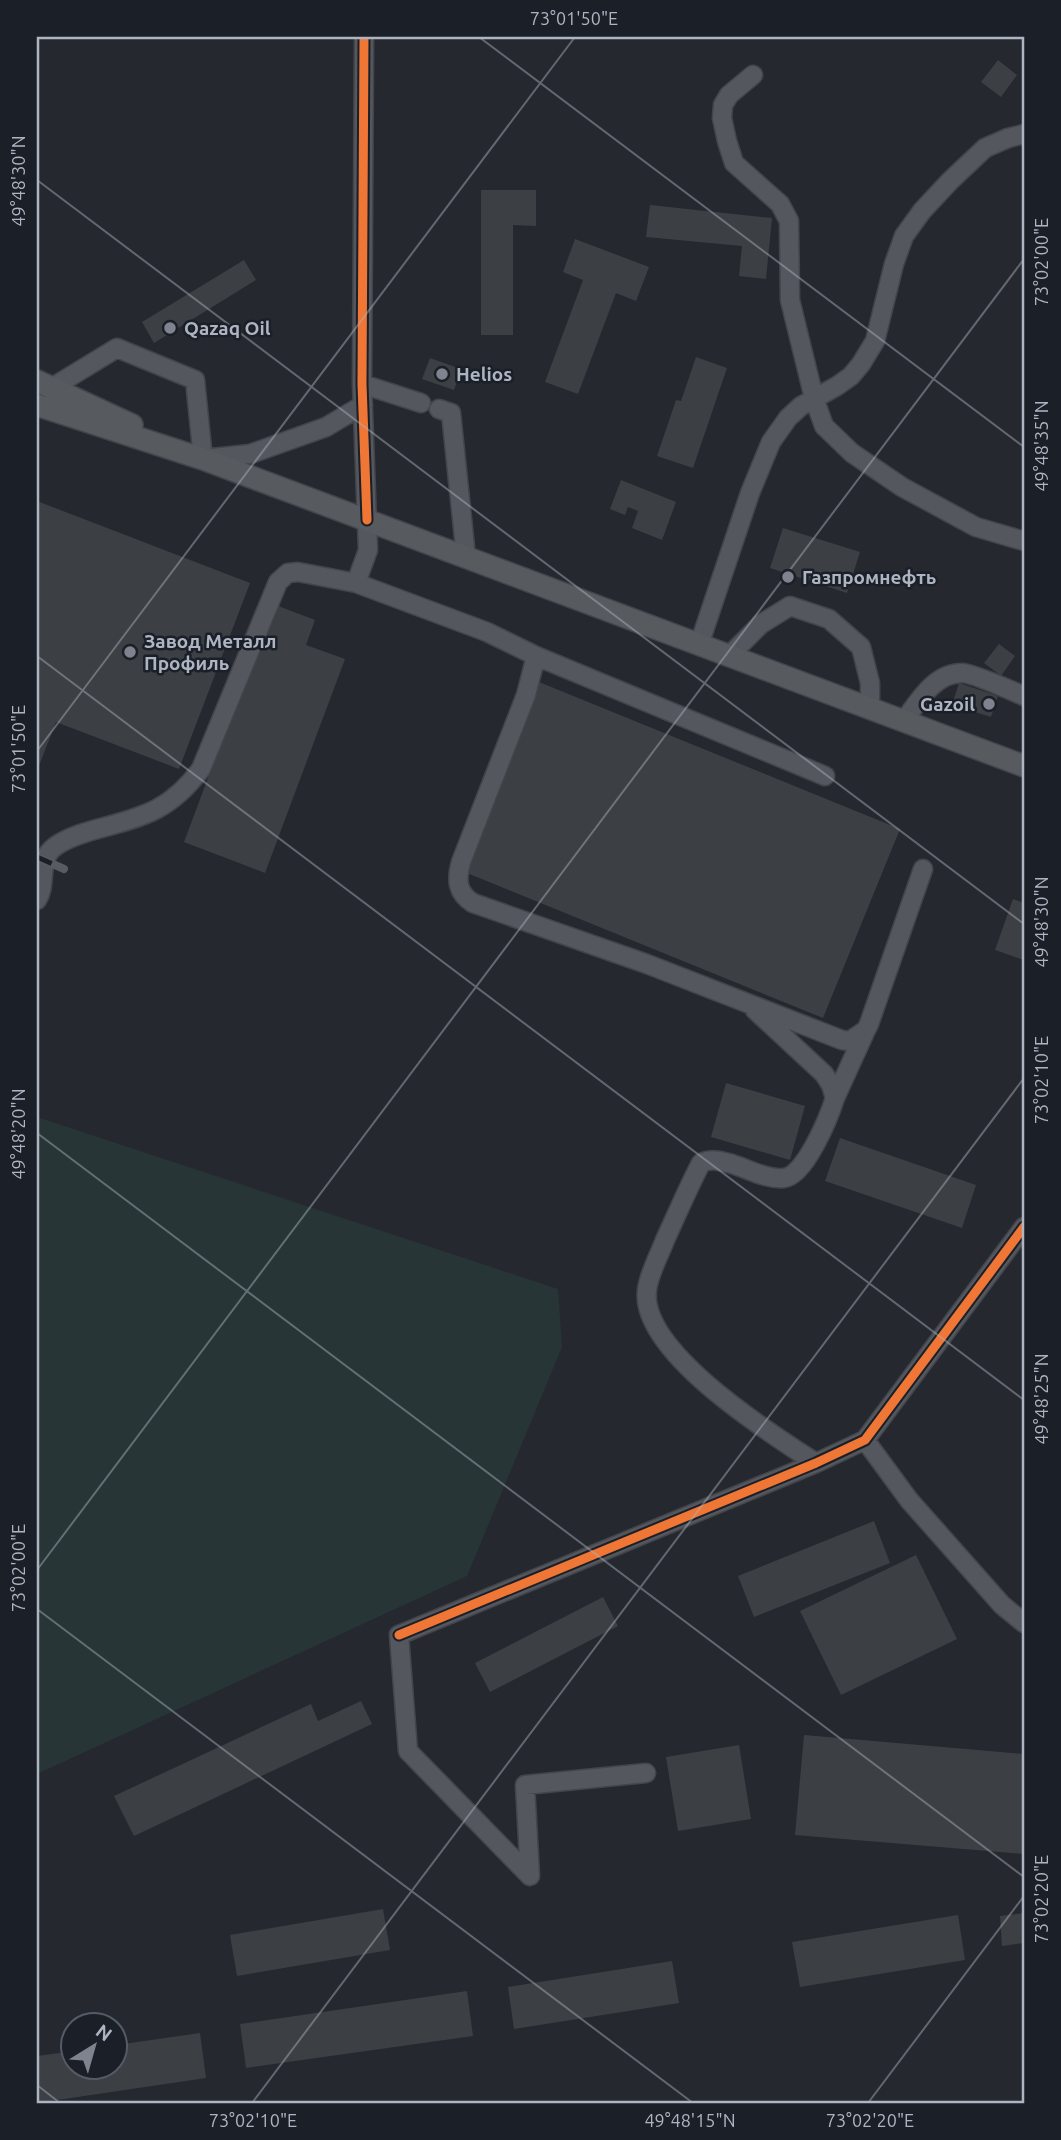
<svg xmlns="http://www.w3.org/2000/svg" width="1061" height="2140" font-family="Ubuntu,sans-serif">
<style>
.green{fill:#273537}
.building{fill:#3c3f44}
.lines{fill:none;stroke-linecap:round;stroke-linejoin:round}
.minor-casing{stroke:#42454a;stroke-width:21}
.major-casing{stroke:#42454c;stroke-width:24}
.minor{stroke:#54575e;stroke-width:18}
.major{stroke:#575a5f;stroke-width:21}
.rail-casing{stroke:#585b61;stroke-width:8}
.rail{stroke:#1a1f28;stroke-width:5;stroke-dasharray:16;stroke-linecap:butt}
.cycleway-casing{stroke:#1a1f28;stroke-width:13}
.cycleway{stroke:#f07635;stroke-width:9}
.ticks{fill:none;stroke:#aeb4c1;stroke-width:2;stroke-opacity:0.45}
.poi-dot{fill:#7e838e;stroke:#1a1f28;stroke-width:2.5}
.labels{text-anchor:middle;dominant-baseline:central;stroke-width:5;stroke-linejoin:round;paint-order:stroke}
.poi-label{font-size:19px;font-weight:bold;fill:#aeb4c1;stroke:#1a1f28;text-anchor:start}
.neatline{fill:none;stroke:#aeb4c1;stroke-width:2.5}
.ticks-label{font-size:18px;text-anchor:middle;fill:#aeb4c1}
</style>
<rect width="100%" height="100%" fill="#25292f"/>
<path class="green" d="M37,1117L558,1289L562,1347L467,1576L37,1774Z"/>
<path class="building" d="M998,60L1017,75L1001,97L981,82Z
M481,190H536V226L513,225V335H481Z
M650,205L772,218L766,279L739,276L742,246L646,237Z
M575,239L649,267L636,301L616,293L578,394L545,382L583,280L563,272Z
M244,260L256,280L154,343L142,322Z
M696,357L727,368L693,468L657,456L676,400L681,401Z
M430,358L461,369L454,390L422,379Z
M621,480L676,502L662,540L632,528L638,511L628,507L625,515L610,509Z
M37,501L250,583L179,769L56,722L37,771Z
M783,528L860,552L847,593L770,568Z
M273,604L315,620L306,645L345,659L265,873L184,842Z
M999,644L1015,656L1001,676L984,663Z
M539,682L900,829L823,1018L462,871Z
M959,683L998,696L991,717L952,705Z
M1013,899L1024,903V960L995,950Z
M726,1083L805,1106L790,1160L711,1137Z
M840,1138L976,1185L962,1228L825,1181Z
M874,1521L890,1563L754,1617L738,1576Z
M916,1555L957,1639L841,1695L800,1611Z
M603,1597L618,1626L490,1692L475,1663Z
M361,1701L372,1724L134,1836L114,1796L311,1704L318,1721Z
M804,1735L1024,1754V1854L795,1835Z
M739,1745L751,1819L678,1831L666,1757Z
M383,1909L390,1950L237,1976L230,1935Z
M1024,1913V1943L1002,1946L1000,1916Z
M958,1915L965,1960L800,1987L792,1942Z
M672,1961L679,2003L514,2029L508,1987Z
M467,1991L473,2036L246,2068L240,2024Z
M200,2033L206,2078L37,2103V2056L74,2051V2066H116V2045Z"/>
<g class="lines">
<defs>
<path id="minor" d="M753,75L729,95L723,105L722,118L727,141L734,163L780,204L789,221L790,300L814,398L824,426L852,453L902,487L976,527L1024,541
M362,384L421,403
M53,387L117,348L195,380L203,459L250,454L326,427L363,405
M439,409L451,413L466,557
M356,583L487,632L536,656L526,695L461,862C456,880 457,893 473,903L647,964L842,1040L850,1041L866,1030L869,1024L923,869
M699,645L750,493L771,442L788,418L801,406L837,386L851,376L861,364L875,341L894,264L904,236L922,211L950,181L985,148L1008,138L1024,134
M536,656L825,776
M729,656L761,624L790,606L829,619L861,647L870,683V709
M904,721C918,702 934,673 962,673C973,673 1012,691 1024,696
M37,900C47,885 38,862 52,849C64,838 86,832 101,828C147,816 172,808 201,769L278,582L288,573L298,572L356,583L368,550L362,384L364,37
M755,1010L824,1074L831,1085L835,1098C829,1117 805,1176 784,1178C768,1180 748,1169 732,1164C721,1161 712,1158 701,1163C688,1188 677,1214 665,1240C659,1256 649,1273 647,1290C639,1351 771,1434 816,1463
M835,1098L866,1030
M865,1440L909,1500L1002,1605L1024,1623
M646,1773L525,1785L530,1876L408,1751L399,1635L816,1463L865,1440L1024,1227"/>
<path id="major" d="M37,381L132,425
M37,405L203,459L1024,766"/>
</defs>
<use href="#minor" class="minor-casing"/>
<use href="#major" class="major-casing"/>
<use href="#minor" class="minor"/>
<use href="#major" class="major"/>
<defs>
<path id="rail" d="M37,857L64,869"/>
</defs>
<use href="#rail" class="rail-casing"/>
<use href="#rail" class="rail"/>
<defs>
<path id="cycleway" d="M364,37L362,384L367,520
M399,1635L816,1463L865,1440L1024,1227"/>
</defs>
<use href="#cycleway" class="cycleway-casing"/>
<use href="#cycleway" class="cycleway"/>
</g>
<path class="ticks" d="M479,37L1024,447M37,180L1024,924M37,656L1024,1400M37,751L575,37M37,1133L1024,1877M37,1570L1024,259M37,1609L693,2103M37,2085L60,2103M252,2103L1024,1078M868,2103L1024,1896"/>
<g class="poi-dot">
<circle cx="170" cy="328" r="7"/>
<circle cx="442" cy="374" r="7"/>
<circle cx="788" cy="577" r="7"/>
<circle cx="130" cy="652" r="7"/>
<circle cx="989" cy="704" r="7"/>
</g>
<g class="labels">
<g class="poi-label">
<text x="184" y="328">Qazaq Oil</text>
<text x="456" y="374">Helios</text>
<text x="802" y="577">Газпромнефть</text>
<text x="144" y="641">Завод Металл<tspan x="144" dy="22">Профиль</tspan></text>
<text x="975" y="704" text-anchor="end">Gazoil</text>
</g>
</g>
<rect width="1061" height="2140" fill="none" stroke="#1a1f28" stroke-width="77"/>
<g transform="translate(94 2046) rotate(37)"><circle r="33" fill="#1a1f28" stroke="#555b65" stroke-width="2"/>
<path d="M0-5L12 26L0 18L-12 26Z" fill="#7e838e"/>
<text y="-10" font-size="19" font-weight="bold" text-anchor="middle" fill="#aeb4c1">N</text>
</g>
<rect x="38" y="38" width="985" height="2064" class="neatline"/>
<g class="ticks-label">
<text x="574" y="25">73°01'50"E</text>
<text transform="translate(19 181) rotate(-90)" y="6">49°48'30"N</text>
<text transform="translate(1042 262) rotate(-90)" y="6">73°02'00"E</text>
<text transform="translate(1042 446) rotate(-90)" y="6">49°48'35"N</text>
<text transform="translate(19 749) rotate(-90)" y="6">73°01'50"E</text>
<text transform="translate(1042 922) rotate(-90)" y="6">49°48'30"N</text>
<text transform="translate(1042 1080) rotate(-90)" y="6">73°02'10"E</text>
<text transform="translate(19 1134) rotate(-90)" y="6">49°48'20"N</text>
<text transform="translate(1042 1399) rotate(-90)" y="6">49°48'25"N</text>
<text transform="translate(19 1568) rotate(-90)" y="6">73°02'00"E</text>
<text transform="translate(1042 1899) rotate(-90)" y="6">73°02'20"E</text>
<text x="253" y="2127">73°02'10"E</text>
<text x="690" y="2127">49°48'15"N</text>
<text x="870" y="2127">73°02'20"E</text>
</g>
</svg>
